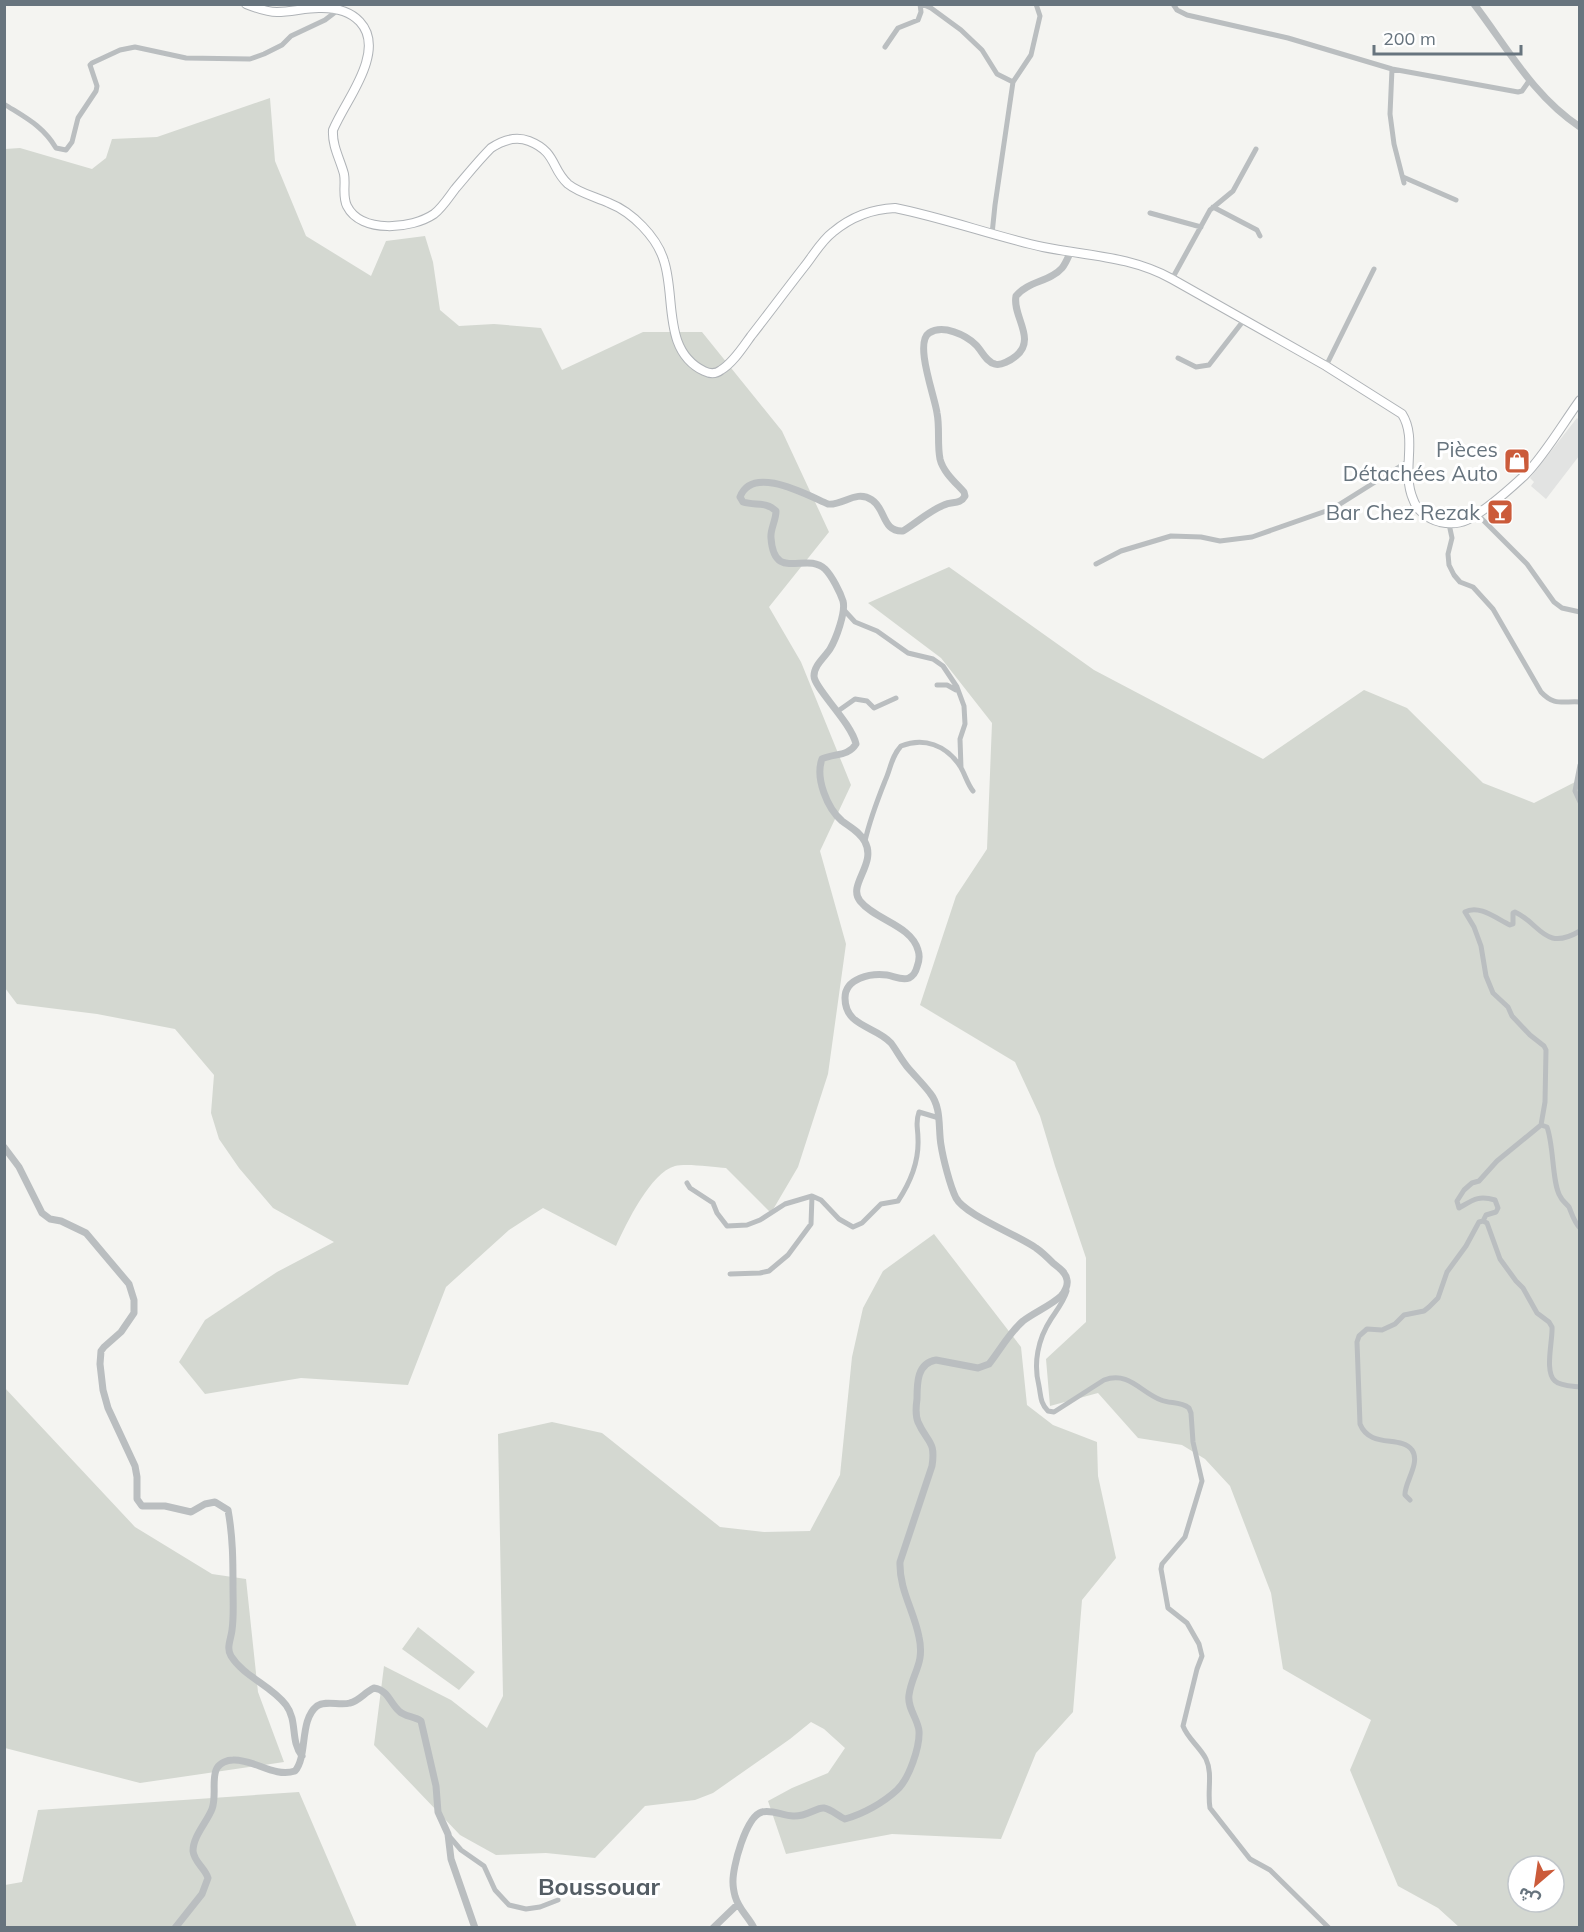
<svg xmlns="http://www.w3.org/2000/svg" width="1584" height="1932" font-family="Mulish,'Noto Sans Arabic',sans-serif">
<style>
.built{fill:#e2e3e2}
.green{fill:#d4d8d1;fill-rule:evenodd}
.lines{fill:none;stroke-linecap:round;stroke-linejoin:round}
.secondary-casing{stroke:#afb3b7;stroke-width:10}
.minor{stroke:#babec0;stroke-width:5}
.tertiary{stroke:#babec0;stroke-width:7}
.secondary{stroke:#fff;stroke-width:8}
.labels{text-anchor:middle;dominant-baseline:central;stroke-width:6;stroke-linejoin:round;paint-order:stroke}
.poi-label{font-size:21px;fill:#67747e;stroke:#fff;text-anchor:end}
.quarter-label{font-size:24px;font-weight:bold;fill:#545d64;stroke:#fff}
</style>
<rect width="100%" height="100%" fill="#f4f4f1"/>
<path class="built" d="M1577,418L1579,420V456L1546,499L1531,486L1534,482L1530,478Z"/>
<path class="green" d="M270,98L275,161L306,236L371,276L386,241L425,236L433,262L440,310L459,326L494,324L541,328L562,370L643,332H702L782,431L829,532L769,607L801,662L851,785L820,851L846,944L828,1074L798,1167L771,1213L726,1168C713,1167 686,1163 675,1166C651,1172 626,1224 616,1246L543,1208L509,1230L446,1287L408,1385L301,1378L205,1394L179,1362L205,1320L277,1272L334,1242L273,1208L239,1168L219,1139L211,1113L214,1075L175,1029L97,1014L17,1004L5,988V149L20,148L92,169L106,158L112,139L157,137Z
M949,567L1094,670L1263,759L1364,690L1407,708L1483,783L1534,803L1579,780V1927H1459L1438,1908L1398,1886L1350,1770L1371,1720L1283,1669L1271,1593L1230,1486L1205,1459L1182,1445L1138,1438L1098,1393L1050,1406L1046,1359L1086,1322V1258L1055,1166L1040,1116L1015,1062L920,1005L956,896L987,849L992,723L941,658L868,603ZM1518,1866H1554V1902H1518Z
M934,1234L1021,1347L1027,1405L1053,1425L1097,1442L1098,1476L1116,1558L1082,1600L1073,1712L1036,1753L1001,1839L892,1834L786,1854L768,1801L792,1788L828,1773L845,1748L824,1729L811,1722L790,1739L713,1793L695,1800L645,1806L595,1858L546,1853L496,1855L460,1835L374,1745L384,1666L451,1700L487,1728L503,1696L498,1434L552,1422L602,1433L720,1527L764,1532L810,1531L840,1475L852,1357L863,1308L883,1271Z
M4,1387L135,1527L212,1574L246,1579L258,1692L284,1762L140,1783L5,1748Z
M418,1627L475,1672L459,1690L402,1649Z
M299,1792L357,1927L5,1928V1885L22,1882L38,1810Z"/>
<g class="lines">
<defs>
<path id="secondary" d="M246,4C256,8 267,12 277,12C291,12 305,8 319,8C354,7 377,27 366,63C359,87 343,107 333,130C332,146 340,159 344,174C346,184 342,196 347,206C361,234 412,229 434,214C442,208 449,197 455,189C467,175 478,161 491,148C503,140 516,136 529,141C557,152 551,169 568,184C579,193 596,197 609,203C632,212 657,237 664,261C676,297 662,351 704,371C710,374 716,374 721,370C733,363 743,347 751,336C769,313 786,290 804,267C813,256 821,241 833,232C851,217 871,209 895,208C945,218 993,236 1043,247C1088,256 1130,256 1172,279L1326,366L1402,414C1418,439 1401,471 1413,499C1417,511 1428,519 1440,522C1449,524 1458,524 1467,520C1484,512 1511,488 1525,475C1544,456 1564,422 1580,400"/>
</defs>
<use href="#secondary" class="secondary-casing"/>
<path class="minor" d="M922,4L931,8L961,30L982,50L997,74L1013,82
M1173,4L1177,10L1187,15L1288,38L1392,69L1518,92L1522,91L1529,81
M885,47L898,28L918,20L921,12L920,4
M1392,69L1390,114L1394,144L1404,183
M4,104C26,118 43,126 56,148L66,150L72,142L78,118L96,91L97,86L90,65L92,63L120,50L135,47L186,58L250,59L264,54L282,45L291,36L325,20L338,10
M1403,177L1456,200
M1213,207L1257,230L1260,236
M1150,213L1201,227
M992,234L995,205L1013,82L1031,55L1040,16L1036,4
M1172,279L1210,210L1233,191L1256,149
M1178,358L1196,367L1209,365L1244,320
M1326,366L1374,269
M1477,514L1527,564L1554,602L1562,608L1580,612
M1449,524L1452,538L1448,554L1449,565L1454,575L1460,582L1473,587L1493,609L1541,692C1554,706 1562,701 1580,702
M1096,564L1121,551L1171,536L1201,537L1220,541L1252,537L1332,509L1407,462
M844,610L855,622L877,631L908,653L933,659L943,666L957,687L964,706L965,724L960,739L961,768
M937,685H947L956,690
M838,711L855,699L867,701L874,708L896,698
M1580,765L1575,791L1580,802
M865,841C870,819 877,801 885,781C891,768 891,757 901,746C924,737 946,745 960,766C965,774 967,783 973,791
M1541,1125L1545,1102L1546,1050L1544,1046L1530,1035L1512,1016L1508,1007L1493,993L1486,976L1481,946L1474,927L1465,912C1479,904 1497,919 1510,925L1513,924V913L1515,912C1541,924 1544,952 1580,931
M687,1183L690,1188L713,1203L717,1213L727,1226L747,1225L760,1220L785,1204L812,1196L821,1200L839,1219L853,1227L862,1223L881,1204L898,1201C910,1183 919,1161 918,1139C918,1127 915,1123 919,1112L939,1118
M1483,1221L1486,1215L1496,1212L1498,1208L1495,1200C1478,1195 1473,1200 1459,1208L1457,1201L1464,1190L1472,1183L1479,1181L1497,1161L1541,1125L1547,1127C1554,1146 1552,1183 1560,1196C1562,1201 1566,1203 1569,1207C1572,1214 1574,1222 1580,1228
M730,1274L760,1273L769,1271L788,1255L811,1224L812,1196
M1067,1291C1064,1301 1057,1310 1051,1319C1038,1339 1033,1363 1039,1386C1041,1396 1040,1403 1048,1411L1054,1412L1104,1380C1129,1371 1140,1392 1161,1400C1170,1404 1180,1401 1189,1408L1191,1413L1193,1442L1202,1481L1185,1537L1162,1564L1161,1569L1168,1608L1187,1623L1199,1644L1202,1656L1197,1669L1183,1726C1188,1739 1200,1747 1206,1759C1213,1774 1207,1791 1210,1808L1250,1859L1270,1870L1329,1928
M1410,1500L1405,1495C1404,1483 1421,1463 1412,1450C1401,1435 1370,1449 1360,1424L1357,1342L1359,1336L1367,1329L1382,1330L1395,1324L1404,1315L1424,1311L1429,1307L1438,1298L1447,1272L1466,1246L1479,1222L1483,1221L1487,1223L1500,1259L1516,1281L1523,1288L1537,1313L1549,1322L1552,1327C1553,1340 1544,1372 1555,1381C1560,1386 1573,1386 1580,1387
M449,1836L461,1850L484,1866L495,1890L509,1905L526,1909L540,1907L558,1900"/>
<path class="tertiary" d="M1474,4C1507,47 1533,96 1580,127
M4,1147L19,1167L42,1213L50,1219L61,1221L86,1233L129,1284L134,1300V1313L121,1332L104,1347L101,1351L100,1364L103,1390L108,1408L135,1466L137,1477V1499L142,1506H165L191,1512L205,1504L215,1502L228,1510C233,1537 233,1562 233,1588C233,1602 234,1616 232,1630C231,1639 226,1648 231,1656C244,1677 271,1685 286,1705C298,1721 290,1741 302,1756
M175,1928L202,1894L208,1878C205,1868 194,1862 193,1851C193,1836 207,1822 212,1809C217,1796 211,1778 217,1768C220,1763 227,1760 233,1760C254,1759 274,1778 295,1771C308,1756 299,1720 317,1706C326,1700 340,1706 350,1703C359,1701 365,1692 374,1688C388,1690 390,1703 399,1711C405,1717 414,1716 421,1721L436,1786L438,1812L448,1834L451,1859L475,1928
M713,1928L738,1904
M754,1928C748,1916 739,1910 735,1896C734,1892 733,1887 733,1883C732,1868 746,1816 762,1812C772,1809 783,1816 793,1816C806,1817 817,1807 824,1808C831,1809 838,1816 845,1819C863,1814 883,1803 897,1790C909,1779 920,1747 919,1731C918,1719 907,1708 909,1695C912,1673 925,1664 919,1637C914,1611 899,1589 900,1562L932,1466C936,1440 927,1443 918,1422C915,1415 916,1406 917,1399C917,1383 917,1363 936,1360L978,1368L989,1364C1000,1350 1010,1332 1023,1321C1035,1312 1050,1306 1061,1296C1065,1292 1068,1285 1067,1280C1066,1272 1058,1267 1053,1263C1048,1258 1042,1252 1036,1248C1018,1235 965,1215 956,1198C950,1186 943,1158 941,1145C938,1128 942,1108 930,1093C924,1085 916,1077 909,1069C902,1061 897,1051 891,1043C876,1026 845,1027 845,998C845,978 871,973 887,975C894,976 902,981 909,978C913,976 916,971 917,967C919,962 920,956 918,950C911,925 875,920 860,901C847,885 877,864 865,842C860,832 850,827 842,821C827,808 815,778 822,759C834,753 848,757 856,744C851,722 814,688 814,676C814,665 825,657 830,649C836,639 846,612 843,601C840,592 832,576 825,569C806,551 774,583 771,538C770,529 776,521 776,511C766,501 755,506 743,502L740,497C752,464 807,495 828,504C843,506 856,489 872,500C886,509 882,532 903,531C916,523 929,511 944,505C952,501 960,505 965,496L964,492C956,483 943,472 940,459C937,444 940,428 937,413C935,397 914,343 929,333C943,324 966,335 976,345C982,351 986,362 995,364C1001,366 1011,360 1016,356C1037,339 1012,316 1016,296C1028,281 1050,282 1062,268C1066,263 1068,257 1071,251"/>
<use href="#secondary" class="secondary"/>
</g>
<defs>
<symbol id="shop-square" viewBox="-11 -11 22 22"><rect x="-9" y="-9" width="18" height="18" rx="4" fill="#cb5b3a" stroke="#fff"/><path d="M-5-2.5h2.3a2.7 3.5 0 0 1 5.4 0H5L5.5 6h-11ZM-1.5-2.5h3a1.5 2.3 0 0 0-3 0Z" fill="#fff"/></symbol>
<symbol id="bar-square" viewBox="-11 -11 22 22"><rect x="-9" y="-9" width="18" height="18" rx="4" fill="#cb5b3a" stroke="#fff"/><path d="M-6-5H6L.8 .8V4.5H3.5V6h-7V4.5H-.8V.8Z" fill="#fff"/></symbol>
</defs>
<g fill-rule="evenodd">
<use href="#shop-square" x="1502" y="446" width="30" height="30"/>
<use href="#bar-square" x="1485" y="497" width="30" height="30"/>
</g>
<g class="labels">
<g class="poi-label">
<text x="1498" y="449">Pièces<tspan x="1498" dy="24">Détachées Auto</tspan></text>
<text x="1480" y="512">Bar Chez Rezak</text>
</g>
<g class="quarter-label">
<text x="599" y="1886">Boussouar</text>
</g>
</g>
<rect width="1584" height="1932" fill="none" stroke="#67747e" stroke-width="12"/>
<g transform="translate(1536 1884) rotate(209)"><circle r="28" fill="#ffffff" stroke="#c2c7cb" stroke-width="1.5"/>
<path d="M0-4.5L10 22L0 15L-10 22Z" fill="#cb5b3a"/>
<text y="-9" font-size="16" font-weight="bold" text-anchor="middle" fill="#67747e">ش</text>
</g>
<path d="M1374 45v9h147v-9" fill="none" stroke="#67747e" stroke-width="3"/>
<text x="1383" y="45" font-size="18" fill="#67747e" stroke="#ffffff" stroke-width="4.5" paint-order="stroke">200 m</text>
</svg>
